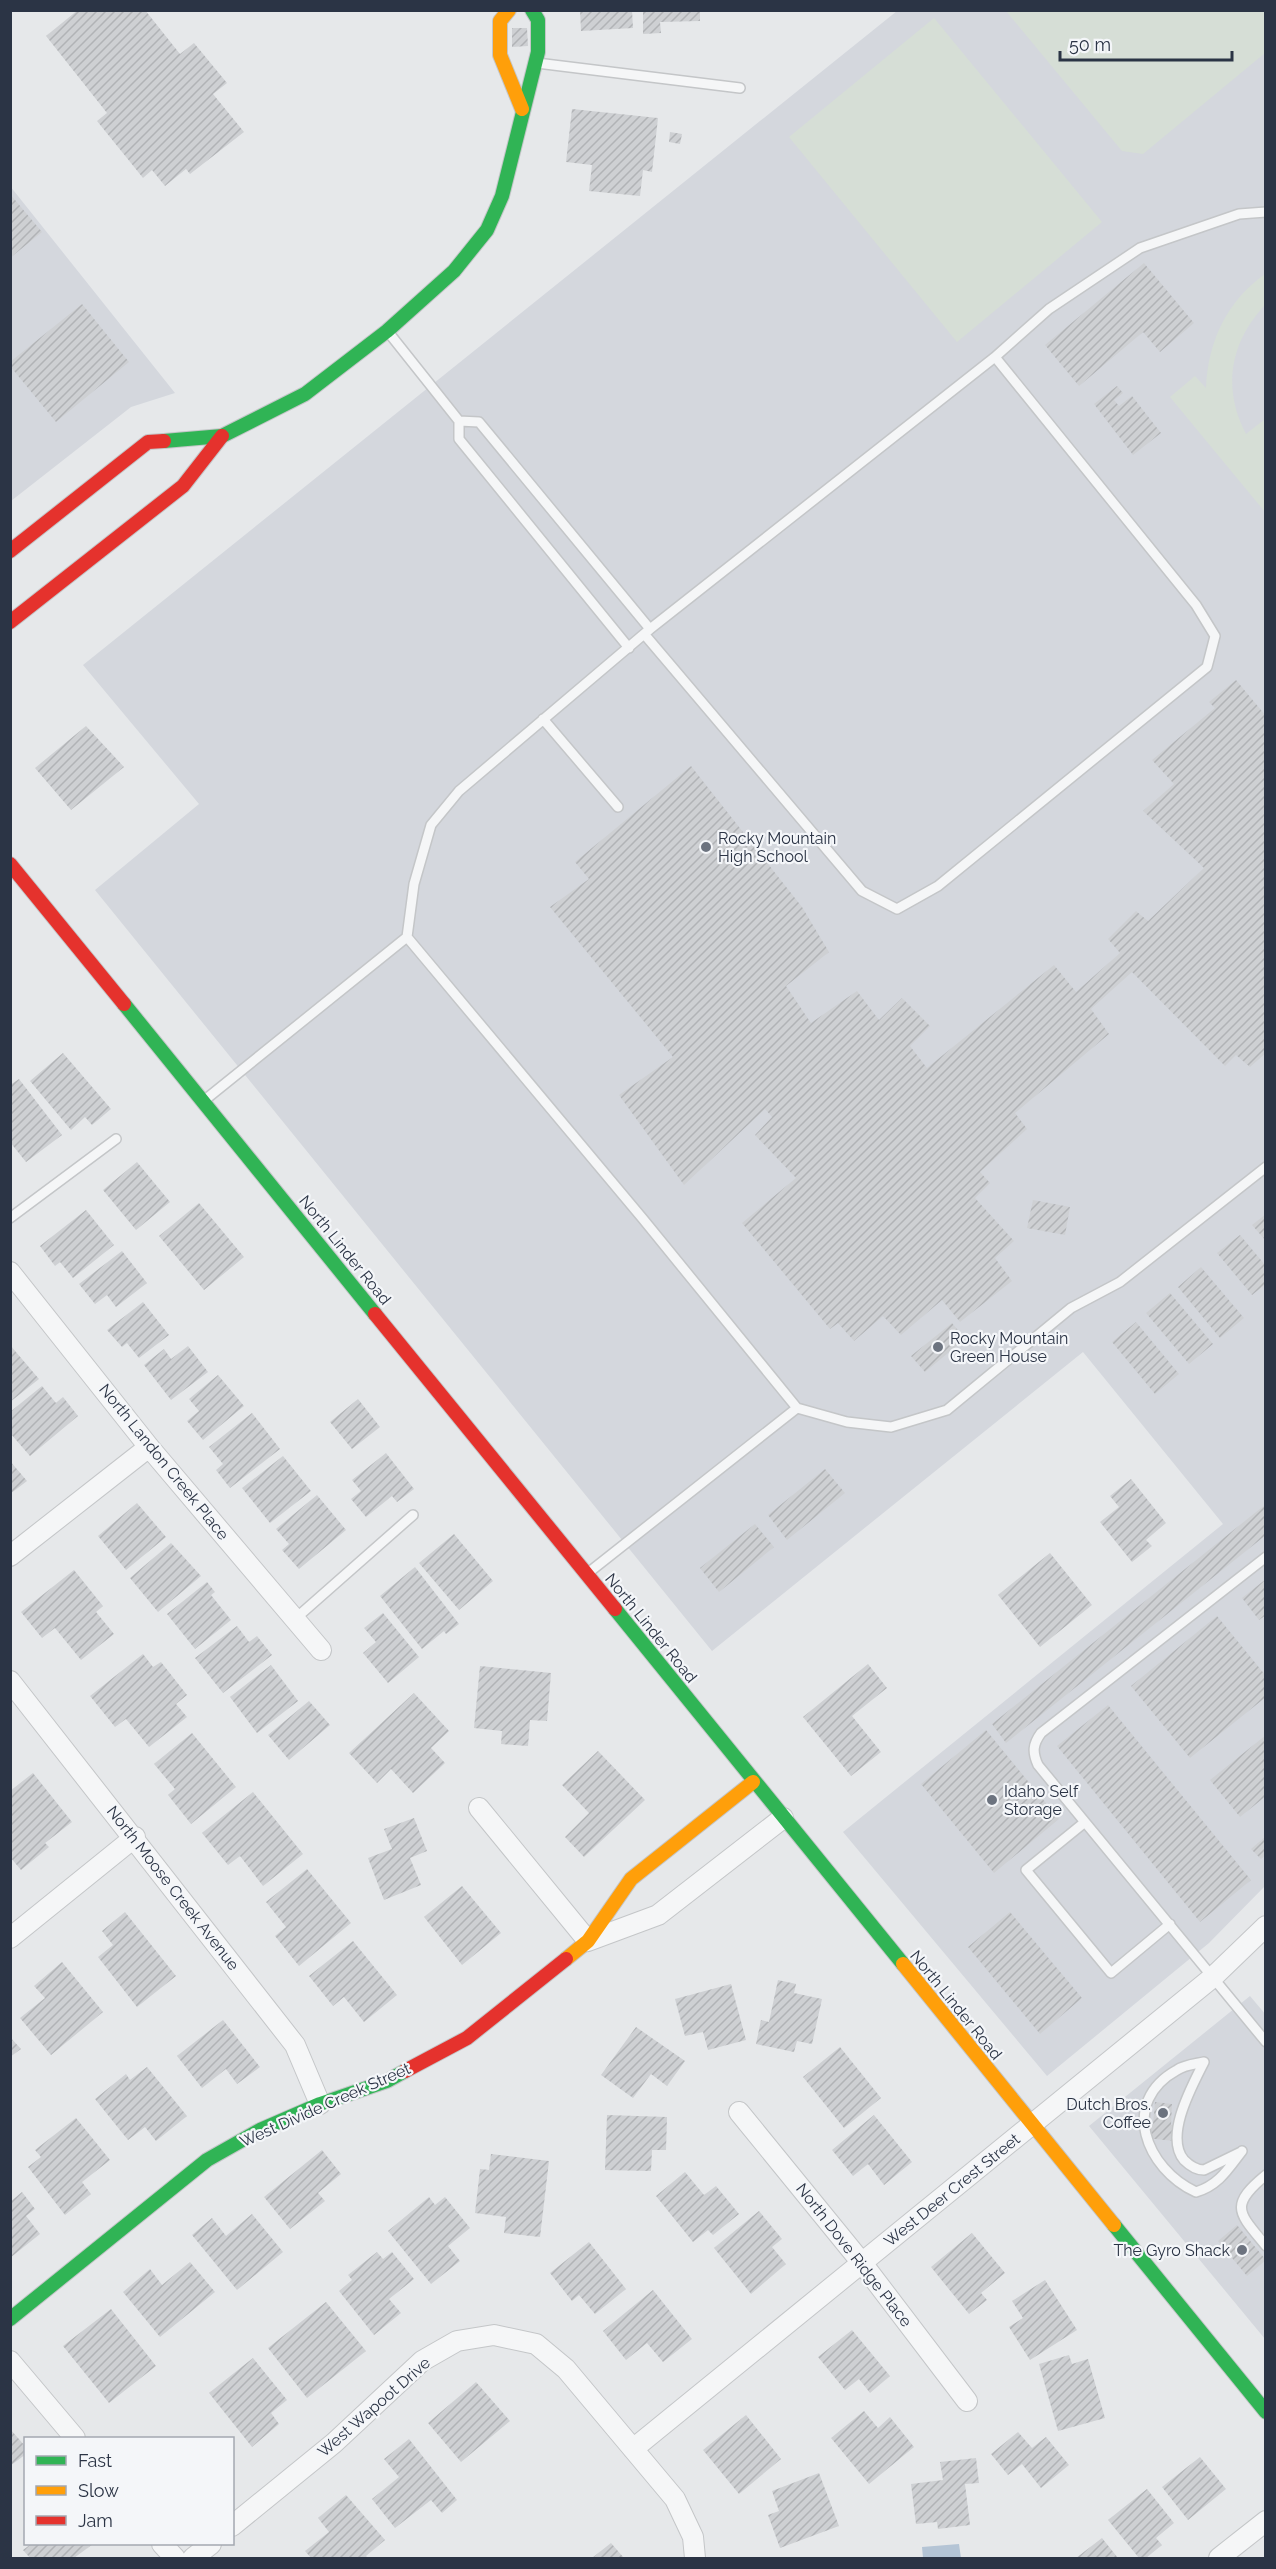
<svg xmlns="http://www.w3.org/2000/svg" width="1276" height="2569" font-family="Raleway,sans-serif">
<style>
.built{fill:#d4d7dd}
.park{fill:#d6ded6}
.water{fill:#b4c4d5}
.building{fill:url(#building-hatch)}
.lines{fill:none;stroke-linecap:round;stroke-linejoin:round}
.lane-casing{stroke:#c4c6c8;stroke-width:12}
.street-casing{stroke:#c4c6c8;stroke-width:22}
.fast-casing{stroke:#c4c6c8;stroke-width:16}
.slow-casing{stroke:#c4c6c8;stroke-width:16}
.jam-casing{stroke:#c4c6c8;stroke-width:16}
.lane{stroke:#f5f6f7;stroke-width:9}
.street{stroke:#f5f6f7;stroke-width:20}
.fast{stroke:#30b455;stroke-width:14}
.slow{stroke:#ff9f0a;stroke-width:14}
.jam{stroke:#e5322d;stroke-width:14}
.poi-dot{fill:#6c737f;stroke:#f4f6f9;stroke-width:2}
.labels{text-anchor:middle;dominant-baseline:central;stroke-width:4.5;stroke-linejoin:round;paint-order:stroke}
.poi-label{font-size:16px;fill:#2b3445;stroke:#f4f6f9;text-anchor:start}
.street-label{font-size:16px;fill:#2b3445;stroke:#f4f6f9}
</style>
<defs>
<pattern id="building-hatch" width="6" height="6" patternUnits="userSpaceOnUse" patternTransform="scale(1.5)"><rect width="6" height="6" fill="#ced0d3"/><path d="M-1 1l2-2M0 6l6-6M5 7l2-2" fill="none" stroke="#b1b3b6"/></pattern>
</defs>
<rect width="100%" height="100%" fill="#e6e8ea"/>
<path class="built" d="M897,11H1265V1886L1209,1943L1047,2076L843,1832L1223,1524L1083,1352L712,1651L95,890L199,804L83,665Z
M10,186L175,393L131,407L11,501Z
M1250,1996L1266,2015L1265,2339L1089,2126Z"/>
<path class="park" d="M1006,11H1265V53L1143,154L1122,151Z
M934,18L1102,222L957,342L789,137Z
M1265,274V305C1230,342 1222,389 1246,434L1265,419V512L1170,397L1195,376L1206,388C1208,341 1227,301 1265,274Z"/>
<path class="water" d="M959,2544L961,2558H923L922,2547Z"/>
<path class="building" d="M78,10H145L180,54L194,43L227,83L213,94L244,132L190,174L186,169L165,186L152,170L143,178L97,121L107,113L46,36Z
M580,10H632L633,28L581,31Z
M643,10H700V21L660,22L661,33L643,34Z
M512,28H527L528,46L512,47Z
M572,109L658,118L652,172L643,170L640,196L589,191L592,165L566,162Z
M670,132L682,134L680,144L669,142Z
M10,194L42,232L10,258Z
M1144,263L1194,323L1160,352L1143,332L1079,386L1045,345Z
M82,304L129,362L56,422L10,366V362Z
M1117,386L1123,393L1114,400L1119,406L1132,396L1161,433L1133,455L1094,404Z
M1236,680L1266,716V1053L1250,1067L1236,1055L1225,1066L1132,972L1091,1009L1109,1034L1015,1113L1027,1129L980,1172L990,1183L975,1198L1014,1241L995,1258L1012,1281L960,1322L942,1300L901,1335L883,1316L854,1341L838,1323L830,1329L742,1223L796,1178L755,1135L772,1117L765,1109L684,1185L619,1095L673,1057L550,907L589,879L575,862L691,766L802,907L829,952L786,986L811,1023L857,991L879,1020L902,998L930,1026L910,1046L927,1068L1054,965L1076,992L1120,953L1108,939L1136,911L1148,921L1204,868L1143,811L1174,784L1152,760L1215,708L1209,702Z
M86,726L124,767L71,810L35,768Z
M63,1053L111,1109L92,1125L85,1117L71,1130L30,1081Z
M19,1079L62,1135L26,1162L10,1142V1085Z
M137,1162L170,1202L136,1230L103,1190Z
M1033,1200L1070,1207L1065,1235L1027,1228Z
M199,1203L244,1257L204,1290L159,1236Z
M86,1210L114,1245L73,1278L60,1262L55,1266L40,1246Z
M1266,1214V1241L1252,1225Z
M1240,1235L1266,1266V1284L1252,1295L1217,1253Z
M122,1251L147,1283L116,1307L107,1295L95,1304L79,1284Z
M1201,1267L1244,1318L1220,1338L1178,1287Z
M1170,1293L1213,1344L1189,1364L1146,1313Z
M143,1302L169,1335L139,1358L127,1343L122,1347L107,1330Z
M1136,1322L1179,1374L1155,1394L1112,1342Z
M952,1323L965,1339L925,1372L911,1356Z
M10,1345L39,1379L10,1402Z
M188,1346L208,1372L171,1400L144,1365L164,1349L171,1359Z
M218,1375L244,1406L203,1440L187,1421L199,1411L189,1399Z
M42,1386L56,1403L63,1397L78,1416L30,1456L10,1433V1412Z
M358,1399L380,1427L352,1449L330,1422Z
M252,1413L280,1449L230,1488L216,1470L223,1464L209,1447Z
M386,1453L414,1489L397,1502L392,1496L366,1517L351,1499L361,1491L352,1480Z
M283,1456L311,1491L270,1523L242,1488Z
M10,1461L27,1481L10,1494Z
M825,1469L845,1493L787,1540L768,1515Z
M1131,1479L1166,1523L1146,1540L1152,1546L1132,1562L1100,1522L1119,1507L1110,1496Z
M317,1495L346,1530L299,1569L282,1550L289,1544L276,1529Z
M137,1503L166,1537L126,1570L98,1536Z
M1266,1504V1535L1006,1743L992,1724Z
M755,1524L774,1547L719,1592L700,1568Z
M454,1534L493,1581L459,1610L419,1563Z
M171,1543L201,1576L158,1612L130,1578Z
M1050,1553L1092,1605L1040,1647L998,1595Z
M415,1567L459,1624L446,1634L444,1631L422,1649L380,1596Z
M74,1570L103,1606L96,1612L114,1634L81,1660L55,1628L42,1638L21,1612Z
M1266,1579V1615L1259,1620L1242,1598Z
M207,1582L215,1592L211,1595L231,1620L195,1649L167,1614Z
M383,1613L419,1657L388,1683L363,1653L376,1642L364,1628Z
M1217,1616L1266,1676V1697L1190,1758L1131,1686Z
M237,1626L249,1642L257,1636L272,1655L223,1693L195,1658Z
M143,1654L153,1667L161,1662L187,1695L176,1704L187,1717L149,1747L126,1719L115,1727L90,1696Z
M868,1664L887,1688L852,1716L881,1752L851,1776L803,1717Z
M271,1665L298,1701L257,1733L230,1697Z
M480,1666L551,1673L547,1721L530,1720L528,1746L501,1744L502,1731L474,1728Z
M414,1693L449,1731L431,1748L445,1763L413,1793L391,1769L377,1783L349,1753Z
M309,1701L330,1725L289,1760L268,1735Z
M1108,1705L1251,1880L1200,1922L1057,1746Z
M986,1730L1059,1819L994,1873L921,1784Z
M192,1733L236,1787L191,1824L168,1795L175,1789L154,1764Z
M1266,1735V1796L1240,1817L1210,1780Z
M598,1751L645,1800L584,1857L565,1837L589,1813L562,1785Z
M33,1773L72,1822L45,1843L49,1847L21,1870L10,1857V1791Z
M253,1792L303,1854L263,1886L240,1856L228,1865L202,1833Z
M414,1818L427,1851L410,1858L421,1885L384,1900L368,1858L392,1849L384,1829Z
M1266,1836V1855L1261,1859L1251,1849Z
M307,1869L351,1923L299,1966L275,1936L286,1927L266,1902Z
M462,1886L501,1933L462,1965L424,1917Z
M125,1912L176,1976L137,2007L98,1957L113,1945L102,1931Z
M1010,1912L1082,1998L1040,2034L968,1947Z
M353,1941L397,1995L364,2022L344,1997L333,2006L309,1976Z
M62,1962L103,2012L51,2055L20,2018L45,1998L34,1986Z
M778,1980L796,1984L794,1993L822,1999L812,2044L797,2041L794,2052L756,2044L761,2020L769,2022Z
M731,1984L746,2040L708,2050L703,2032L685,2036L675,1999Z
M223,2020L260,2067L237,2084L226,2069L202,2088L177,2056Z
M636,2027L685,2061L667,2086L651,2074L633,2098L601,2075Z
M10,2037L21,2049L10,2057Z
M840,2047L881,2098L844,2128L803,2077Z
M147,2067L187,2116L156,2141L145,2127L128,2140L95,2099L126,2074L130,2080Z
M1155,2102L1172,2104L1171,2125H1175L1174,2141L1147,2138L1148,2123L1153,2124Z
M607,2115L667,2117L666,2150H652L651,2171L605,2170Z
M874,2115L912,2162L884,2185L868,2164L853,2176L832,2150Z
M76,2118L110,2160L82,2182L91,2194L65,2215L28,2167L41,2157L35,2150Z
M322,2150L341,2174L318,2193L325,2201L290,2229L264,2197Z
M491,2154L549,2161L540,2237L504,2233L506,2217L475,2213L480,2169L489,2170Z
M685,2172L704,2195L716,2186L739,2214L713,2235L708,2230L693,2242L656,2196Z
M22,2192L35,2209L26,2216L40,2234L10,2258V2202Z
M429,2197L435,2205L445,2197L470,2228L448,2246L460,2261L431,2284L388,2231Z
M759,2211L782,2239L772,2247L786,2264L751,2294L714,2248Z
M252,2214L283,2252L237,2290L192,2235L212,2218L226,2236Z
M1237,2225L1266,2260L1247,2276L1218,2241Z
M972,2233L1005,2273L981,2293L987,2300L969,2314L931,2267Z
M589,2242L626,2289L595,2314L579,2295L572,2301L550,2273Z
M377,2252L383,2259L392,2252L414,2279L389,2299L401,2313L374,2335L339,2291L352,2280L348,2275Z
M190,2262L215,2292L160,2337L123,2292L150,2269L162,2285Z
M1045,2280L1077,2330L1030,2360L1009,2327L1023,2318L1012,2301Z
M653,2290L692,2339L663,2362L647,2343L626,2360L603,2331Z
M326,2302L366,2351L307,2398L268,2348Z
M111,2309L156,2366L109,2403L63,2346Z
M852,2330L890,2376L870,2393L859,2379L845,2390L818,2357Z
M1069,2355L1072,2364L1088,2359L1105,2418L1058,2431L1039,2364Z
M253,2358L287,2400L271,2413L279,2424L252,2447L209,2393Z
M476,2382L510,2421L461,2462L428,2423Z
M864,2411L878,2428L890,2417L914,2447L869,2484L831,2438Z
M746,2415L781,2459L739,2494L703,2450Z
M10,2429L26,2447V2454L10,2466Z
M1018,2432L1032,2448L1046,2437L1069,2465L1041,2488L1022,2464L1008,2475L991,2454Z
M409,2439L457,2500L442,2513L431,2500L395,2528L372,2499L399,2477L384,2459Z
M1200,2457L1226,2489L1188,2520L1162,2487Z
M976,2458L979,2483L965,2484L970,2525L938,2529L937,2522L916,2524L911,2484L943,2480L940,2462Z
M819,2473L839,2526L780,2548L768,2515L779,2511L772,2491Z
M1147,2489L1174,2523L1156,2538L1162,2545L1146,2558H1139L1108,2520Z
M346,2495L385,2540L366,2556L368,2558H311L305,2551L329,2532L318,2518Z
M1102,2538L1118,2558H1076Z
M611,2543L624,2558H592Z
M31,2544H93L74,2558H30L23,2550Z"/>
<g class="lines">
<defs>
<path id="lane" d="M537,63L740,88
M389,333L459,421V439L629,648
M459,421L479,422L650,629
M645,635L862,891L897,909L938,886L1207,667L1215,636L1196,605L995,357
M543,719L618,807
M206,1099L407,937
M10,1218L116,1139
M797,1408L643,1219L407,937L414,884L431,825L459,791L650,629L995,357L1049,309L1140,248L1239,214L1266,212
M1266,1557L1041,1733C1033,1744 1032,1752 1038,1765L1266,2042
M588,1573L797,1408L847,1422L891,1427L947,1410L1071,1308L1120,1282L1266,1167
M295,1619L413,1515
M1085,1822L1026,1870L1111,1973L1170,1924
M1204,2062C1195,2064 1184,2065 1177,2070C1119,2102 1146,2169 1196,2192C1219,2185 1228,2169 1242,2151
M1204,2062C1192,2086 1164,2136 1184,2160C1190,2166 1196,2170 1204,2170L1241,2152
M1266,2175C1228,2206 1239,2213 1266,2246"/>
<path id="street" d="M10,1272L149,1447L321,1650
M10,1556L149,1447
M10,1681L295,2045L320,2104
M479,1808L588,1941L658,1915L783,1818
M10,1938L135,1837
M739,2112L862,2263L967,2401
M10,2361L75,2438
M633,2449L1213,1977L1266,1926
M232,2526L334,2443L422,2361L457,2341L494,2335L536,2344L566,2369L675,2499L693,2537L695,2558
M162,2544L175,2558
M193,2558L211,2544
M1219,2558L1266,2521"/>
<path id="fast" d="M164,441L222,436L305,394L387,331L454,271L487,230L502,196L538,52V20L532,10
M124,1004L375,1314
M615,1609L903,1964
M1114,2225L1266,2412
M10,2319L207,2160L260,2130L320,2104L387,2081L405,2071"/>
<path id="slow" d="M509,10L500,21V55L522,109
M566,1959L588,1941L631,1879L753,1782
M903,1964L1114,2225"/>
<path id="jam" d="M10,551L148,442L164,441
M10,622L183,486L222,436
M10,864L124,1004
M375,1314L615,1609
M405,2071L467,2038L566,1959"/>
</defs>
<use href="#lane" class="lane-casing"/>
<use href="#street" class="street-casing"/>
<use href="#fast" class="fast-casing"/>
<use href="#slow" class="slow-casing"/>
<use href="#jam" class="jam-casing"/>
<use href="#lane" class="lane"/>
<use href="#street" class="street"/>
<use href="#fast" class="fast"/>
<use href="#slow" class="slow"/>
<use href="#jam" class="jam"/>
</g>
<g class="poi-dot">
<circle cx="706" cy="847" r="6"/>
<circle cx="938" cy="1347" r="6"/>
<circle cx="992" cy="1800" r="6"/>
<circle cx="1163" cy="2113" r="6"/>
<circle cx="1242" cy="2250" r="6"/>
</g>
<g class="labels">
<g class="poi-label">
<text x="718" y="838">Rocky Mountain<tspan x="718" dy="18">High School</tspan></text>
<text x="950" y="1338">Rocky Mountain<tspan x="950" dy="18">Green House</tspan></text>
<text x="1004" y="1791">Idaho Self<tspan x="1004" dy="18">Storage</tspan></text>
<text x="1151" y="2104" text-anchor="end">Dutch Bros.<tspan x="1151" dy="18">Coffee</tspan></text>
<text x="1230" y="2250" text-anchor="end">The Gyro Shack</text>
</g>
<g class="street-label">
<text transform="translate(345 1250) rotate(51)">North Linder Road</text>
<text transform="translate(164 1462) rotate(51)">North Landon Creek Place</text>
<text transform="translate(651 1628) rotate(51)">North Linder Road</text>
<text transform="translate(173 1888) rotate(52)">North Moose Creek Avenue</text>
<text transform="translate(956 2005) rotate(51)">North Linder Road</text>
<text transform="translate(325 2105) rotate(-24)">West Divide Creek Street</text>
<text transform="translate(952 2190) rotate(-39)">West Deer Crest Street</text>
<text transform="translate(854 2255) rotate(52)">North Dove Ridge Place</text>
<text transform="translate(374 2407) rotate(-41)">West Wapoot Drive</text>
</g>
</g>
<rect width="1276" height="2569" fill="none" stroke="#2b3445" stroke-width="24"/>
<rect x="24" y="2437" width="210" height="108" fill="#f4f6f9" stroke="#a4a8b1" stroke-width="1.5"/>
<rect x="36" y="2456" width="30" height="9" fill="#30b455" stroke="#a4a8b1" stroke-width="1.5"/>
<text x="78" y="2467" font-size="18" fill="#2b3445">Fast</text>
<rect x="36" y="2486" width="30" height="9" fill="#ff9f0a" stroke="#a4a8b1" stroke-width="1.5"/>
<text x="78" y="2497" font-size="18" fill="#2b3445">Slow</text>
<rect x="36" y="2516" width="30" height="9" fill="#e5322d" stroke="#a4a8b1" stroke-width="1.5"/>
<text x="78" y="2527" font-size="18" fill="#2b3445">Jam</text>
<path d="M1060 51v9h172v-9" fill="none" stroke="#2b3445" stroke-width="3"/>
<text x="1069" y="51" font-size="18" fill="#2b3445" stroke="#f4f6f9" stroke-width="4.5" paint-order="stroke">50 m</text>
</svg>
